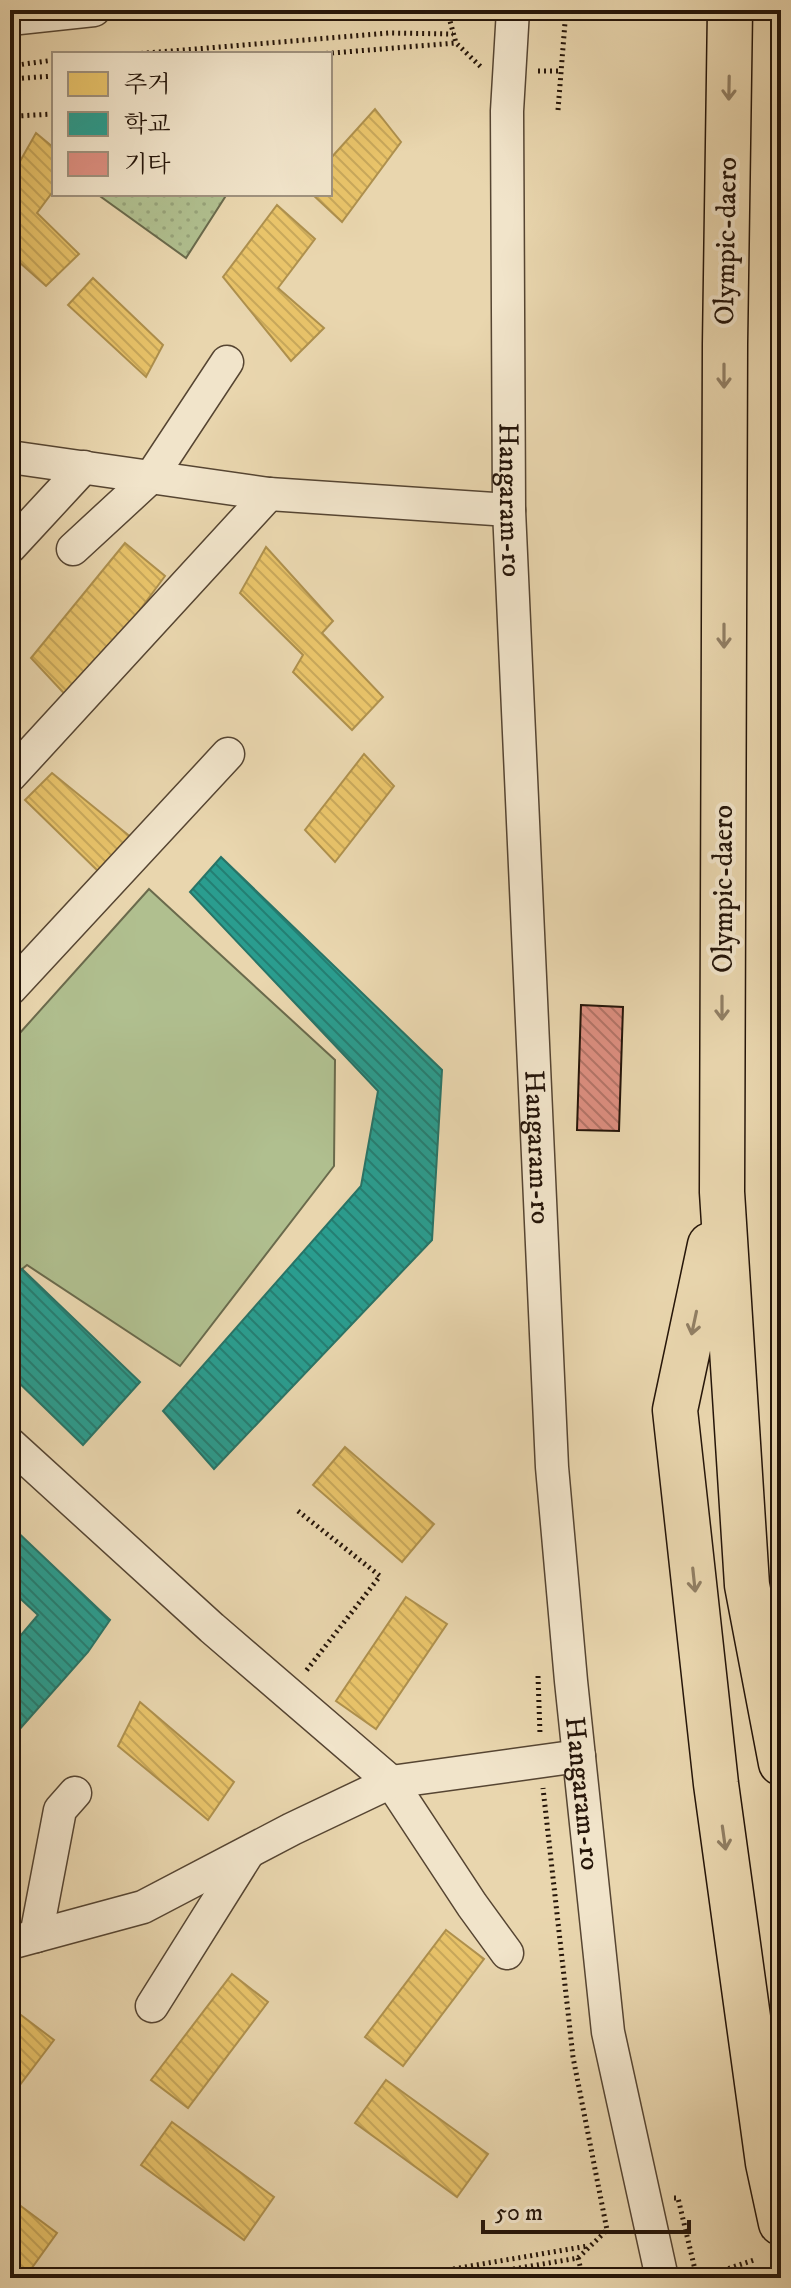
<svg xmlns="http://www.w3.org/2000/svg" width="791" height="2288" font-family="'IM FELL DW Pica','Noto Serif KR',serif">
<style>
.green{fill:#b0bf8f;stroke:#6a6a4c;stroke-width:2}
.park{fill:url(#park-dots);stroke:#6a6a4c;stroke-width:2}
.homes{fill:url(#homes-back-hatch);stroke:#ae904d;stroke-width:2}
.schools{fill:url(#schools-back-hatch);stroke:#287467;stroke-width:2}
.building{fill:url(#building-back-hatch);stroke:#251509;stroke-width:2}
.lines{fill:none;stroke-linecap:round;stroke-linejoin:round}
.minor-casing{stroke:#564532;stroke-width:35}
.highway-casing{stroke:#251509;stroke-width:47}
.path{stroke:#251509;stroke-width:5;stroke-dasharray:2 4;stroke-linecap:butt}
.minor{stroke:#f1e4ca;stroke-width:32}
.highway{stroke:#e9d6ae;stroke-width:44}
.oneway{stroke:#917f64}
.labels{text-anchor:middle;dominant-baseline:central;stroke-width:8;stroke-linejoin:round;paint-order:stroke}
.street-label{font-size:28px;fill:#251509;stroke:#f1e4ca}
</style>
<defs>
<pattern id="park-dots" width="8" height="8" patternUnits="userSpaceOnUse" patternTransform="scale(2)"><rect width="8" height="8" fill="#b0bf8f"/><path d="M2 2h.1M6 6h.1" fill="none" stroke="#97a37a" stroke-width="1.8" stroke-linecap="round"/></pattern>
<pattern id="homes-back-hatch" width="6" height="6" patternUnits="userSpaceOnUse" patternTransform="scale(2)"><rect width="6" height="6" fill="#e9c46a"/><path d="M-1 5l2 2M0 0l6 6M5-1l2 2" fill="none" stroke="#c8a85b"/></pattern>
<pattern id="schools-back-hatch" width="6" height="6" patternUnits="userSpaceOnUse" patternTransform="scale(2)"><rect width="6" height="6" fill="#2a9d8f"/><path d="M-1 5l2 2M0 0l6 6M5-1l2 2" fill="none" stroke="#247f73"/></pattern>
<pattern id="building-back-hatch" width="6" height="6" patternUnits="userSpaceOnUse" patternTransform="scale(2)"><rect width="6" height="6" fill="#dd8f81"/><path d="M-1 5l2 2M0 0l6 6M5-1l2 2" fill="none" stroke="#b37468"/></pattern>
</defs>
<rect width="100%" height="100%" fill="#e9d6ae"/>
<filter id="stains"><feTurbulence type="fractalNoise" baseFrequency=".0025" numOctaves="4"/><feColorMatrix values="0 0 0 0 .2 0 0 0 0 .09 0 0 0 0 .02 0 0 0 .5 -.17"/></filter>
<radialGradient id="worn" r=".72"><stop offset=".6" stop-color="#630" stop-opacity="0"/><stop offset="1" stop-color="#630" stop-opacity=".3"/></radialGradient>
<path class="green" d="M149,889L335,1060L334,1166L180,1366L27,1265L10,1279V1044Z"/>
<path class="park" d="M97,194H227L186,258Z"/>
<path class="homes" d="M375,109L401,142L342,222L312,194H330V159Z
M36,133L54,148V190L37,213L79,254L46,286L10,254V179Z
M277,205L315,239L278,288L324,328L291,361L223,277Z
M93,278L163,345L146,377L68,305Z
M125,543L165,576L72,702L31,658Z
M266,547L333,621L322,633L383,697L352,730L293,672L303,655L240,593Z
M364,754L394,786L335,862L305,830Z
M52,773L132,838L100,873L25,800Z
M345,1447L434,1524L402,1562L313,1485Z
M406,1597L447,1624L376,1729L336,1701Z
M140,1702L234,1782L208,1820L118,1746Z
M446,1930L484,1959L403,2066L365,2037Z
M232,1974L268,2002L188,2108L151,2080Z
M17,2012L54,2040L10,2098V2021Z
M386,2080L488,2154L457,2197L355,2123Z
M172,2122L274,2197L244,2240L141,2165Z
M10,2198L57,2233L26,2276L10,2265Z"/>
<path class="schools" d="M221,857L442,1070L432,1240L214,1469L163,1411L361,1186L378,1091L190,892Z
M22,1269L140,1382L83,1445L10,1374V1281Z
M10,1525L110,1620L88,1652L10,1740V1648L38,1615L10,1589Z"/>
<path class="building" d="M581,1005L623,1007L619,1131L577,1130Z"/>
<g class="lines">
<defs>
<g id="minor">
<path id="s1" d="M513,10L507,111L509,510L552,1467L571,1681L608,2032L662,2278"/>
<path d="M10,19L94,10"/>
<path d="M10,457L269,494L509,510"/>
<path d="M10,547L84,467"/>
<path d="M73,549L151,477L227,362"/>
<path d="M10,776L269,494"/>
<path d="M10,989L228,754"/>
<path d="M10,1444L212,1628L391,1782L472,1905L507,1953"/>
<path d="M36,1936L60,1810L75,1793"/>
<path d="M10,1943L143,1907L292,1829L391,1782L579,1756"/>
<path d="M152,2006L248,1853"/>
</g>
<path id="highway" d="M730,10L725,344L722,1192L747,1585L781,1763
M710,1245L675,1410L716,1784L768,2163L781,2223"/>
</defs>
<use href="#minor" class="minor-casing"/>
<use href="#highway" class="highway-casing"/>
<path class="path" d="M447,10L456,43L482,68
M135,54L389,33L453,34
M320,54L456,43
M10,66L54,60
M538,71H561
M10,79L54,76
M558,110L566,10
M10,119L17,116L54,114
M298,1511L380,1576L306,1671
M538,1676L540,1734
M674,2198H678L697,2278
M578,2258L583,2278
M400,2278L588,2246
M460,2278L578,2258L607,2230L573,2057L543,1788
M700,2278L754,2260"/>
<use href="#minor" class="minor"/>
<use href="#highway" class="highway"/>
</g>
<defs><path id="oneway-shaft" d="M-6 0H5M1.5-3L5.5 0L1.5 3" fill="none" stroke-width="1.6" stroke-linecap="round" stroke-linejoin="round" transform="scale(2)"/></defs>
<g class="oneway">
<use href="#oneway-shaft" transform="translate(729 88) rotate(91)"/>
<use href="#oneway-shaft" transform="translate(724 376) rotate(90)"/>
<use href="#oneway-shaft" transform="translate(724 636) rotate(90)"/>
<use href="#oneway-shaft" transform="translate(722 1008) rotate(90)"/>
<use href="#oneway-shaft" transform="translate(694 1323) rotate(102)"/>
<use href="#oneway-shaft" transform="translate(694 1580) rotate(84)"/>
<use href="#oneway-shaft" transform="translate(724 1838) rotate(82)"/>
</g>
<g class="labels">
<g class="street-label">
<text transform="translate(726 241) rotate(-89)">Olympic-daero</text>
<text stroke="none"><textPath href="#s1" startOffset="490">Hangaram-ro</textPath></text>
<text transform="translate(723 889) rotate(-90)">Olympic-daero</text>
<text stroke="none"><textPath href="#s1" startOffset="1138">Hangaram-ro</textPath></text>
<text stroke="none"><textPath href="#s1" startOffset="1786">Hangaram-ro</textPath></text>
</g>
</g>
<rect width="791" height="2288" fill="none" stroke="#e9d6ae" stroke-width="40"/>
<rect x="12" y="12" width="767" height="2264" fill="none" stroke="#251509" stroke-width="4"/>
<rect x="20" y="20" width="751" height="2248" fill="none" stroke="#251509" stroke-width="2"/>
<rect x="52" y="52" width="280" height="144" fill="#f1e4ca" stroke="#9f917d" stroke-width="2"/>
<rect x="68" y="72" width="40" height="24" fill="#e9c46a" stroke="#9f917d" stroke-width="2"/>
<text x="124" y="92" font-size="24" fill="#251509">주거</text>
<rect x="68" y="112" width="40" height="24" fill="#2a9d8f" stroke="#9f917d" stroke-width="2"/>
<text x="124" y="132" font-size="24" fill="#251509">학교</text>
<rect x="68" y="152" width="40" height="24" fill="#dd8f81" stroke="#9f917d" stroke-width="2"/>
<text x="124" y="172" font-size="24" fill="#251509">기타</text>
<path d="M483 2220v12h206v-12" fill="none" stroke="#251509" stroke-width="4"/>
<text x="495" y="2220" font-size="24" fill="#251509" stroke="#f1e4ca" stroke-width="6" paint-order="stroke">50 m</text>
<rect width="100%" height="100%" filter="url(#stains)"/>
<rect width="100%" height="100%" fill="url(#worn)"/>
</svg>
